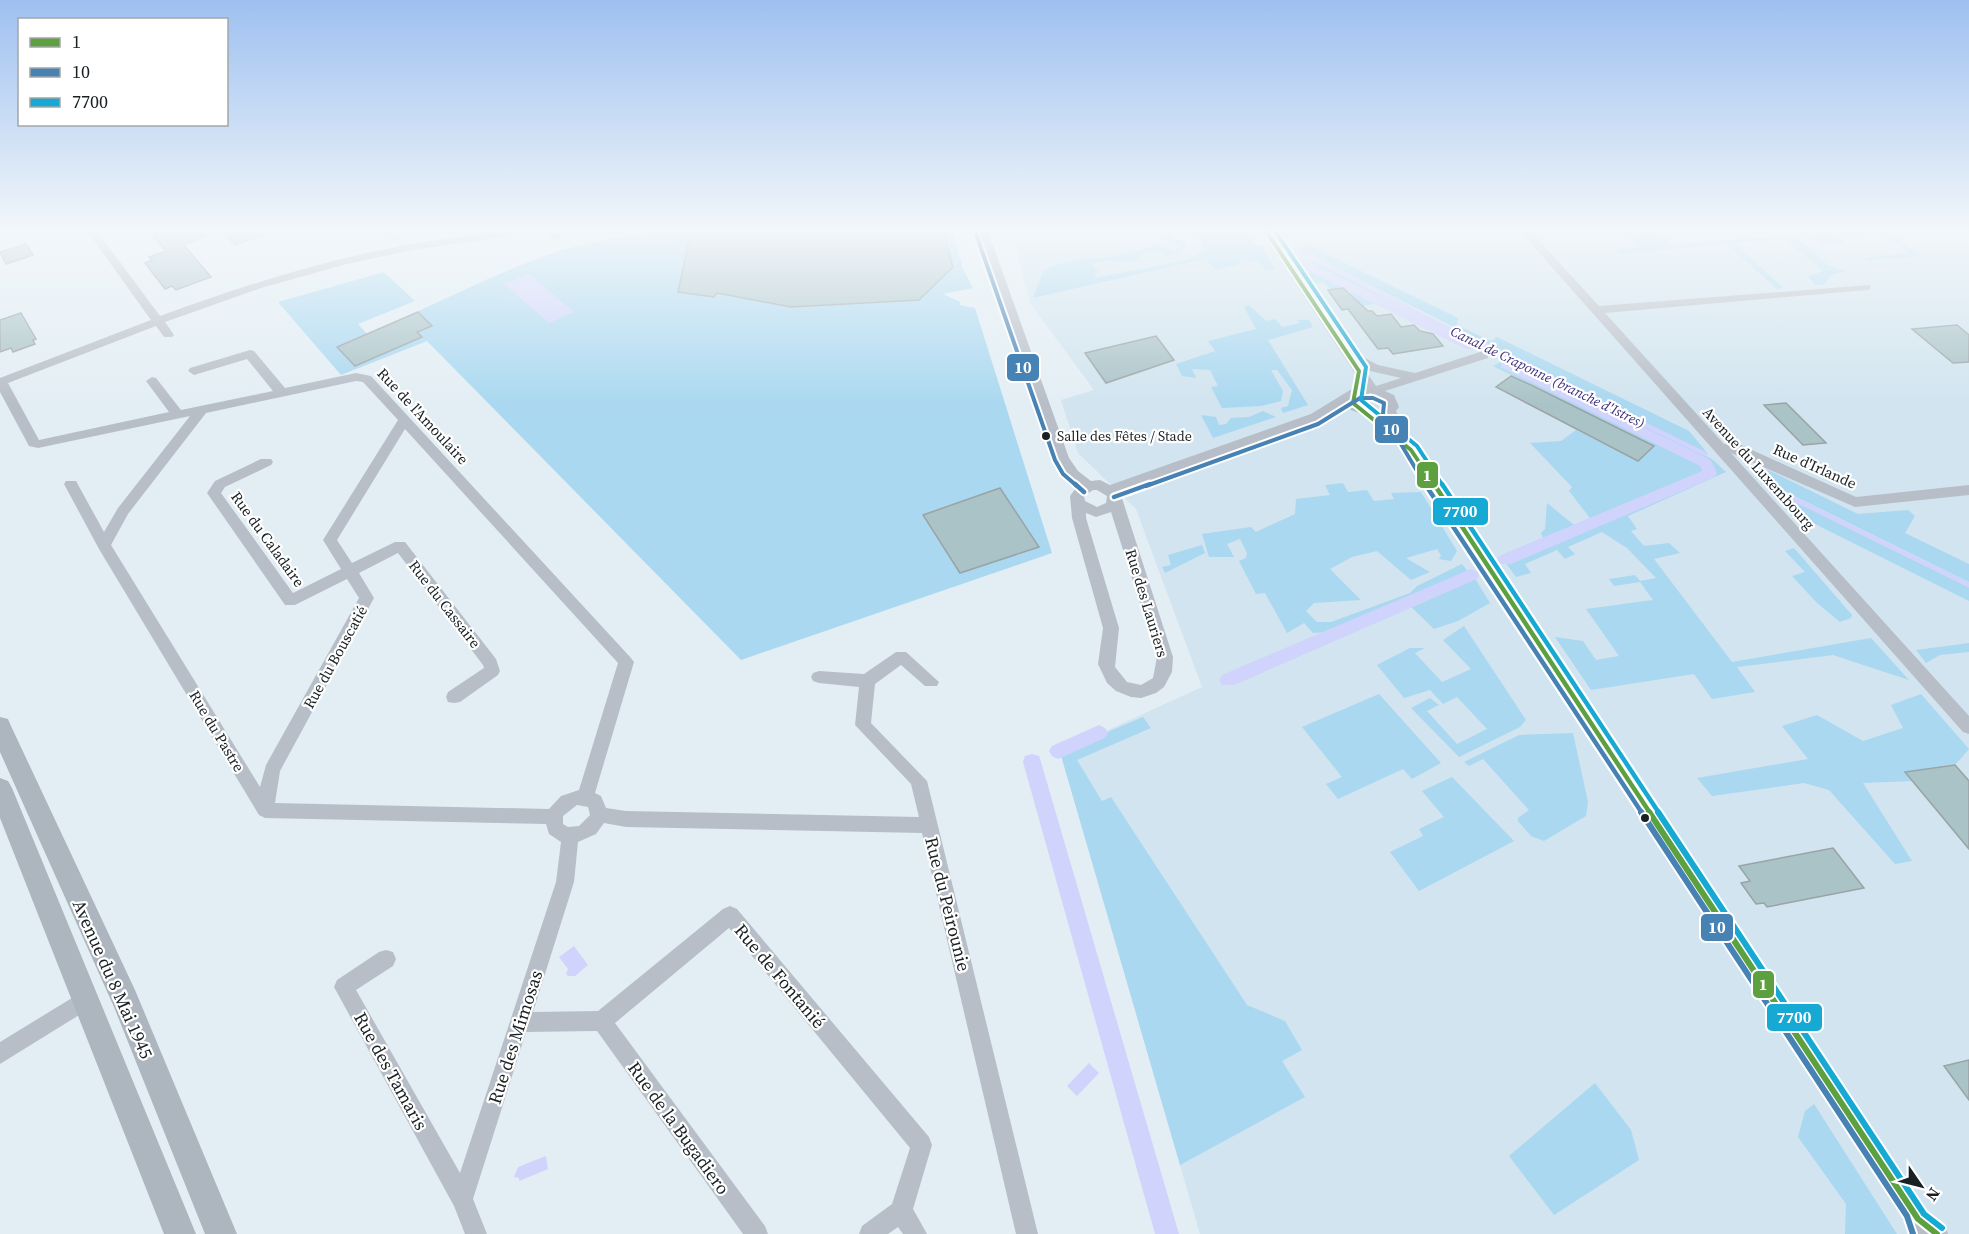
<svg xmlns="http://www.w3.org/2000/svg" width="1969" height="1234" font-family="'Source Serif 4',serif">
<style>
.built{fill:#d1e4ef}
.green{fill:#aad8f0}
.water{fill:#d0d3fc}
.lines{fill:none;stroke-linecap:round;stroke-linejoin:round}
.stream-far1{stroke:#d0d3fc;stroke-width:4.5}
.stream{stroke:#d0d3fc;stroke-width:5}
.canal{fill:#d0d3fc;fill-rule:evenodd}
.building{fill:#aac3c7;stroke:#9aa3a6;stroke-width:1.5}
.street{fill:#b8bec7;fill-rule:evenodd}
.secondary{fill:#adb5bf;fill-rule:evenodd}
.bus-1-far2-casing{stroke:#fff;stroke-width:8}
.bus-1-far1-casing{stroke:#fff;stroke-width:9}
.bus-1-casing{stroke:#fff;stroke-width:10}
.bus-2-far2-casing{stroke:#fff;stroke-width:8}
.bus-2-far1-casing{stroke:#fff;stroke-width:9}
.bus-2-casing{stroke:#fff;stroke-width:10}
.bus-3-far2-casing{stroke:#fff;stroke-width:8}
.bus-3-far1-casing{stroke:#fff;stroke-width:9}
.bus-3-casing{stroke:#fff;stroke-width:10}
.bus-1-far2{stroke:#5da040;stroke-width:4}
.bus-1-far1{stroke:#5da040;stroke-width:4.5}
.bus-1{stroke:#5da040;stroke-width:6}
.bus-2-far2{stroke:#4682b4;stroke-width:4}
.bus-2-far1{stroke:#4682b4;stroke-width:4.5}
.bus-2{stroke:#4682b4;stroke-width:6}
.bus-3-far2{stroke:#16a9d4;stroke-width:4}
.bus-3-far1{stroke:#16a9d4;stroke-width:4.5}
.bus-3{stroke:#16a9d4;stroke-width:6}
.bus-dot{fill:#192023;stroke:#fff;stroke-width:2}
.labels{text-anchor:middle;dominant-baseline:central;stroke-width:4.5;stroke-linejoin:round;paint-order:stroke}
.far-water-label{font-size:14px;font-style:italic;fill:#3c307e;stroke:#fff}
.bus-label{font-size:14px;fill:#192023;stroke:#fff;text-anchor:start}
.street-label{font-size:15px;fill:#192023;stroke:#fff}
.near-street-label{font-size:18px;fill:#192023;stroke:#fff}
.line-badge{stroke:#fff;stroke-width:2}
.badge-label{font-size:16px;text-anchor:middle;font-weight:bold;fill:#fff}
</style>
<rect width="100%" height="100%" fill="#e3eef4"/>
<path class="built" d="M1012,231H1955L1969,246V1234H1200L1060,752L1202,687L1136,509L1078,453L1061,400L1094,390L1030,303Z"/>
<path class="green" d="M657,231H952L964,271L973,288L943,294L960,302V305L975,308L1052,553L741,660L427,341L341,375L278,302L384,272L415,301L358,324L367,334C432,307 495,272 562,250C594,241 625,236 657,231Z
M1163,231H1178L1169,235L1173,240L1186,241L1187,247L1167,257L1160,252L1143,253L1134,262L1106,261L1092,264L1098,272L1094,278L1187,260L1203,251L1198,231H1245L1256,238L1252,242L1254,245L1262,246L1275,269L1266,270L1256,261L1251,262L1247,259L1238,261L1241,264L1216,270L1205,259L1033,298L1043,271C1077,252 1122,264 1156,243L1173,251L1180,246L1161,237Z
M1624,231H1657L1672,245L1788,235L1783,231H1889L1920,256L1868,260L1864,258L1909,253L1882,232L1838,236L1846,244L1824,245L1809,236L1796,237L1827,264L1845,271L1832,275L1823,285H1815L1808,276L1823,271L1784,239L1735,243L1783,288L1777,289L1727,244L1620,254L1617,250L1641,247Z
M1306,244L1458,318L1457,325L1491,341L1497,337L1689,431L1708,454L1300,250Z
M1316,261L1421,317L1712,459L1726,472L1628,516L1637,529L1631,531L1644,546L1669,543L1680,553L1654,559L1732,662L1871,638L1909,680L1833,655L1737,667L1755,692L1712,699L1694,674L1591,690L1555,637L1583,641L1596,660L1619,656L1586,609L1653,600L1640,582L1614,586L1609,579L1635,575L1640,581L1656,578L1627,548L1602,532L1568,547L1575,554L1565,559L1557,550L1525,564L1531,573L1516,577L1505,562L1711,474L1708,462L1309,263Z
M1315,270L1379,303L1363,306L1348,290H1331L1323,282L1314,283L1308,274Z
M1249,305L1266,321L1275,319L1282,327L1300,323L1297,320H1309L1313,327L1268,340L1308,405L1283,413L1281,408L1288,406L1292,390L1277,370H1271L1283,391L1281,401L1261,406L1222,408L1211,387L1218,386L1210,370L1192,369L1196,378L1182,376L1176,364L1215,351L1208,341L1256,329L1244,307Z
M1501,362L1703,464L1706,472L1503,559L1500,556L1543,538L1541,533L1545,529L1547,503L1574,525L1590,518L1569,491L1572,487L1530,443L1561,441L1576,430L1638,461L1654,446L1493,366Z
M1263,411L1276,417L1213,438L1201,415L1216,417L1219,425L1226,424L1231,418L1249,417Z
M1766,469L1858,514L1908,510L1915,516L1905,533L1969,564V582L1780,489Z
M1343,483L1348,492L1367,490L1374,501L1394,499L1391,493L1421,492L1457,551L1451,561L1439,559L1441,555L1437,549L1406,558L1430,572L1411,580L1377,551L1352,557L1330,569L1361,600L1314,603L1306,611L1317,622H1331L1410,593L1417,586L1462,564L1468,572L1328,632L1313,633L1304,623L1287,633L1265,593L1256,594L1239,561L1246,558L1247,553L1240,539L1227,544L1234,557H1209L1202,534L1251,527L1256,532L1295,514L1296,499L1330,495L1325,485Z
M1789,498L1969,587V601L1803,518Z
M1202,545L1205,553L1165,573L1162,567L1171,565L1168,555Z
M1794,548L1852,615L1851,618L1840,622L1817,603L1792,576L1805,572L1785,551Z
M1474,577L1490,603L1458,621L1434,629L1408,604Z
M1464,626L1526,720L1520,727L1459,757L1411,708L1430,698L1439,705L1427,711L1457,744L1487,729L1457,697L1443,704L1430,690L1404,698L1377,665L1410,648H1425L1415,653L1442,682L1471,669L1443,640Z
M1969,643V652L1940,655L1926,663L1916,650Z
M1379,694L1441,763L1412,779L1403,769L1338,799L1326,784L1342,777L1302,727Z
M1921,694L1969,749L1955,765L1906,772L1913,781L1863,783L1912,861L1895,864L1829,790L1804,783L1712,796L1697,778L1808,759L1782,726L1817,715L1863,741L1903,728L1891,705Z
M1143,717L1151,728L1077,760L1102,801L1111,797L1247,1005L1285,1021L1302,1050L1282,1061L1305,1097L1180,1165L1060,752Z
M1573,733L1588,802L1586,816L1544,841L1531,836L1518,821V818L1529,810L1483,759L1469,766L1464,762L1519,735Z
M1452,777L1514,841L1419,891L1390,852L1423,836L1419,829L1444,817L1422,791Z
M1595,1083L1631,1130L1639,1160L1554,1215L1509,1156Z
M1814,1104L1897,1234H1845L1846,1204L1798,1137L1805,1111Z"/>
<path class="water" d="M529,274L574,312L549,323L504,284Z
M574,946L588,965L575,976H568L566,974L568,969L559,957Z
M1089,1063L1099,1073L1077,1096L1067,1086Z
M546,1156L548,1169L519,1181V1178L514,1177L518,1167Z"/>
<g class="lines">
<path class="stream-far1" d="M358,231L396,237
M1297,249L1421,315L1705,454"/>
<path class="stream" d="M1794,499L1969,585"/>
<path class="canal" d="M1232,231H1247L1249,233L1243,236Z
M1304,260L1476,343L1477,346L1476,349H1466L1300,267L1298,264Z
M1506,360L1711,460L1717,473L1715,477L1511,564H1499L1497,560L1499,556L1702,471L1700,466L1501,367V361Z
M1471,569L1477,571L1479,575L1477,579L1234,685H1222L1219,680L1222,675Z
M1099,725L1105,728L1108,733L1105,738L1058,759L1052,756L1049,751L1052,746Z
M1032,754L1039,756L1041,762L1179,1234H1155L1023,762L1025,756Z"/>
</g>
<path class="building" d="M149,231H218L184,245L211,277L176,290L172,286L165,289L145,263L152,260L149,257L166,251Z
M222,231H269L270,233L235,245Z
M691,231H943L953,267L919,300L791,307L717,293L714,297L678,292Z
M26,244L33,255L6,264L0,252Z
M1343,288L1368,311H1372L1377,316L1391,314L1401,327L1414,325L1420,331L1433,334L1443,346L1393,354L1388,348L1378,349L1348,309L1342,310L1328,290Z
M418,312L432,326L417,332L422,337L355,366L337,347Z
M21,313L36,339L33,340L35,344L13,352L11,348L0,352V320Z
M1957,325L1969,335V362L1953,363L1912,329Z
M1156,336L1174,360L1106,383L1085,353Z
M1511,376L1533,386L1654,446L1638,461L1496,387Z
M1786,403L1826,443L1803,445L1764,405Z
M1000,488L1039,547L960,573L923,515Z
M1955,765L1969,781V849L1905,772Z
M1833,848L1864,888L1767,907L1764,903L1756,904L1741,883L1750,881L1739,866Z
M1969,1060V1100L1944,1066Z"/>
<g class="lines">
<path class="street" d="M87,231H97L160,316C252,282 346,253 443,239C472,235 501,231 530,231L525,234L412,250L347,264L261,288L165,322L174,335L172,337H164L156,326L8,383L39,440L169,412L146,381L152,377L156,378L181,410L273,391L247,359L194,375L188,371L190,368L250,350L254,351L285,388L356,373L371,376L631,658L634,662L595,793L601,796L606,808L626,811L919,817L911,784L855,725L859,687L819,683L813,681L811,677L813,673L819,671L864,674L896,652H906L939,682L937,686H925L901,665L875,684L871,723L927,781L1038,1234H1016L922,833L626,827L604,823L596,834L578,842L574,882L533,1012L598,1011L723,909L730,906L737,909L929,1137L932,1145L913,1209L927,1234H903L898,1227L888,1234H859L862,1226L892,1204L910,1148L729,928L615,1023L765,1226L768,1234H743L597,1031L526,1032L473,1199L487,1234H465L454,1206L334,987L337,980L379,952L386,950L393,952L396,959L393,966L356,990L460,1173L556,882L561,842L549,834L546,824L265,818L259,815L99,549L64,484L66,481H76L104,532L118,508L190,416L38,448L29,446L0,392V378L151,320ZM356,381L363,382L398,420L323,540L341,569L293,593L221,493L225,487L271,465L273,462L271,459H261L215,481L207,493L285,605H295L347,579L359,598L266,765L260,787L111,545L128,514L206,413ZM405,429L618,663L579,790L561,796L549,809L275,803L280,771L374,598L359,573L398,553L483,665L484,668L448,692L446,697L448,702L454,703L460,702L498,675L500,671L496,659L405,542H395L352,563L337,540ZM577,805L588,807L590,815L579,826L568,827L563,824V816Z
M546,231H556L562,238L553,240Z
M978,231H988L1069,458L1078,471L1091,481L1100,480L1110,485L1311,414L1350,390L1364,387L1261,231H1271L1352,351L1378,365L1415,373L1480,352H1488V358L1385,391L1394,395L1399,407L1396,411L1417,449L1924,1210L1945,1226L1948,1234H1910L1905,1219L1406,453L1386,416L1375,419L1351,410L1347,404L1319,420L1120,492L1173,657L1172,672L1164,687L1156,693L1141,698L1131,697L1116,691L1107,683L1098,664L1103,628L1072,518L1070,496L1078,485L1064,472L1056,458ZM1363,367L1370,371L1401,378L1376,386ZM1371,393L1385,400L1386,408L1376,411L1360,404L1359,396ZM1093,490H1097L1107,496L1106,503L1097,507L1085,501L1084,496ZM1111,512L1157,657L1153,678L1141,685L1127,682L1115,667L1119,628L1086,518V513L1096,517Z
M1520,231H1530L1599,306L1870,285V289L1866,290L1605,313L1724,444L1741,445L1856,497L1969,485V495L1855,507L1731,453L1969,716V734L1963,732Z
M85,990L92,993L95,1000L92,1007L0,1064V1042Z"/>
<path class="secondary" d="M0,717L8,719L11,726L135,990L237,1234H205L114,1007L0,752Z
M0,778L8,781L12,788L196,1234H164L0,818Z"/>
<defs>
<path id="bus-1-far2" d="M1266,231L1359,371L1353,403L1411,450L1435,486"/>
<path id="bus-1-far1" d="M1434,484L1650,813"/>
<path id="bus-1" d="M1649,812L1918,1219L1937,1234"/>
<path id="bus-2-far2" d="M976,234L1055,460L1063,474L1077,486
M1146,486L1318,424L1360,398H1373L1384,403L1383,414L1426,486"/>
<path id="bus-2-far1" d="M1075,484L1084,492
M1425,484L1642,813
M1114,497L1150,484"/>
<path id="bus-2" d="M1641,812L1907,1216L1913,1234"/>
<path id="bus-3-far2" d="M1275,231L1366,367L1361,400L1417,446L1443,486"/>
<path id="bus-3-far1" d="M1442,484L1659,813"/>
<path id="bus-3" d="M1658,812L1924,1214L1942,1228"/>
</defs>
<use href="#bus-1-far2" class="bus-1-far2-casing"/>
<use href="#bus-1-far1" class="bus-1-far1-casing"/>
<use href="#bus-1" class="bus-1-casing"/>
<use href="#bus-2-far2" class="bus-2-far2-casing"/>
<use href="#bus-2-far1" class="bus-2-far1-casing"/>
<use href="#bus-2" class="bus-2-casing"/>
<use href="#bus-3-far2" class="bus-3-far2-casing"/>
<use href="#bus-3-far1" class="bus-3-far1-casing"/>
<use href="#bus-3" class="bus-3-casing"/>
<use href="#bus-1-far2" class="bus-1-far2"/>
<use href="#bus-1-far1" class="bus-1-far1"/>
<use href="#bus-1" class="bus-1"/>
<use href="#bus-2-far2" class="bus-2-far2"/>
<use href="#bus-2-far1" class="bus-2-far1"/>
<use href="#bus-2" class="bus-2"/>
<use href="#bus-3-far2" class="bus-3-far2"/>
<use href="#bus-3-far1" class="bus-3-far1"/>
<use href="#bus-3" class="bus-3"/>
</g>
<linearGradient id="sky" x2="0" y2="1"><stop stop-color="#9ec0f0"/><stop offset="0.57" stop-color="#f2f7fa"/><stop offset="1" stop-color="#f2f7fa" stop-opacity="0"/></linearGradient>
<rect width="1969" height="404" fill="url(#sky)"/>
<g class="bus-dot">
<circle cx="1046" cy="436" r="5"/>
<circle cx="1645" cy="818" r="5"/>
</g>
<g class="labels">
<g class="far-water-label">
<text transform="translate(1548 377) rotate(26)">Canal de Craponne (branche d'Istres)</text>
</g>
<g class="bus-label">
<text x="1057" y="436">Salle des Fêtes / Stade</text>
</g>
<g class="street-label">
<text transform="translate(423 416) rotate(47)">Rue de l'Amoulaire</text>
<text transform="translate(1815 466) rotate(24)">Rue d'Irlande</text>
<text transform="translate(1759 468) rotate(48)">Avenue du Luxembourg</text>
<text transform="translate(268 539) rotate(54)">Rue du Caladaire</text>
<text transform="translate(1147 603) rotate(73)">Rue des Lauriers</text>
<text transform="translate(445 604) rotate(52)">Rue du Cassaire</text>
<text transform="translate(335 657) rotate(-61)">Rue du Bouscatié</text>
<text transform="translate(217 731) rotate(59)">Rue du Pastre</text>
</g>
<g class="near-street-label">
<text transform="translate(948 904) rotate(76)">Rue du Peirounie</text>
<text transform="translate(780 976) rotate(50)">Rue de Fontanié</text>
<text transform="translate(113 979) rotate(66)">Avenue du 8 Mai 1945</text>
<text transform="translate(515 1037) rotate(-72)">Rue des Mimosas</text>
<text transform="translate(391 1071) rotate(61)">Rue des Tamaris</text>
<text transform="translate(679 1128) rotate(54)">Rue de la Bugadiero</text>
</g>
</g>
<g class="line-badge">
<rect x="1006" y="353" width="34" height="29" rx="6" fill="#4682b4"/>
<rect x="1374" y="415" width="35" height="29" rx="6" fill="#4682b4"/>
<rect x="1416" y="461" width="23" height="28" rx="6" fill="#5da040"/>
<rect x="1432" y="497" width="57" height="29" rx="6" fill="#16a9d4"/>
<rect x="1700" y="913" width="34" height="29" rx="6" fill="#4682b4"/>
<rect x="1752" y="970" width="23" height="29" rx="6" fill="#5da040"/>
<rect x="1766" y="1003" width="57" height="29" rx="6" fill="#16a9d4"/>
</g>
<g class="badge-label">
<text x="1023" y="373">10</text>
<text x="1391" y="435">10</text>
<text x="1427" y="481">1</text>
<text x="1460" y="517">7700</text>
<text x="1717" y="933">10</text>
<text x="1763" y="990">1</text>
<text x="1794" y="1023">7700</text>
</g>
<rect x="18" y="18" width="210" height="108" fill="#ffffff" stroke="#a3a6a7" stroke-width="1.5"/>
<rect x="30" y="38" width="30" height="9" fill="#5da040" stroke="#a3a6a7" stroke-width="1.5"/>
<text x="72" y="48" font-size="18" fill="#192023">1</text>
<rect x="30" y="68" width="30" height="9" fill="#4682b4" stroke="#a3a6a7" stroke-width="1.5"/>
<text x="72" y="78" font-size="18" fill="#192023">10</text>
<rect x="30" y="98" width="30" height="9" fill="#16a9d4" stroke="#a3a6a7" stroke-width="1.5"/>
<text x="72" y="108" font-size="18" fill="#192023">7700</text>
<g transform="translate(1921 1186) rotate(125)" stroke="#ffffff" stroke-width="4.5" paint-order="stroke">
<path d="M0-4.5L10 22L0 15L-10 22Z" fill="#192023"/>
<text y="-9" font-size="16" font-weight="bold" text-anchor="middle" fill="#192023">N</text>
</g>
</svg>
